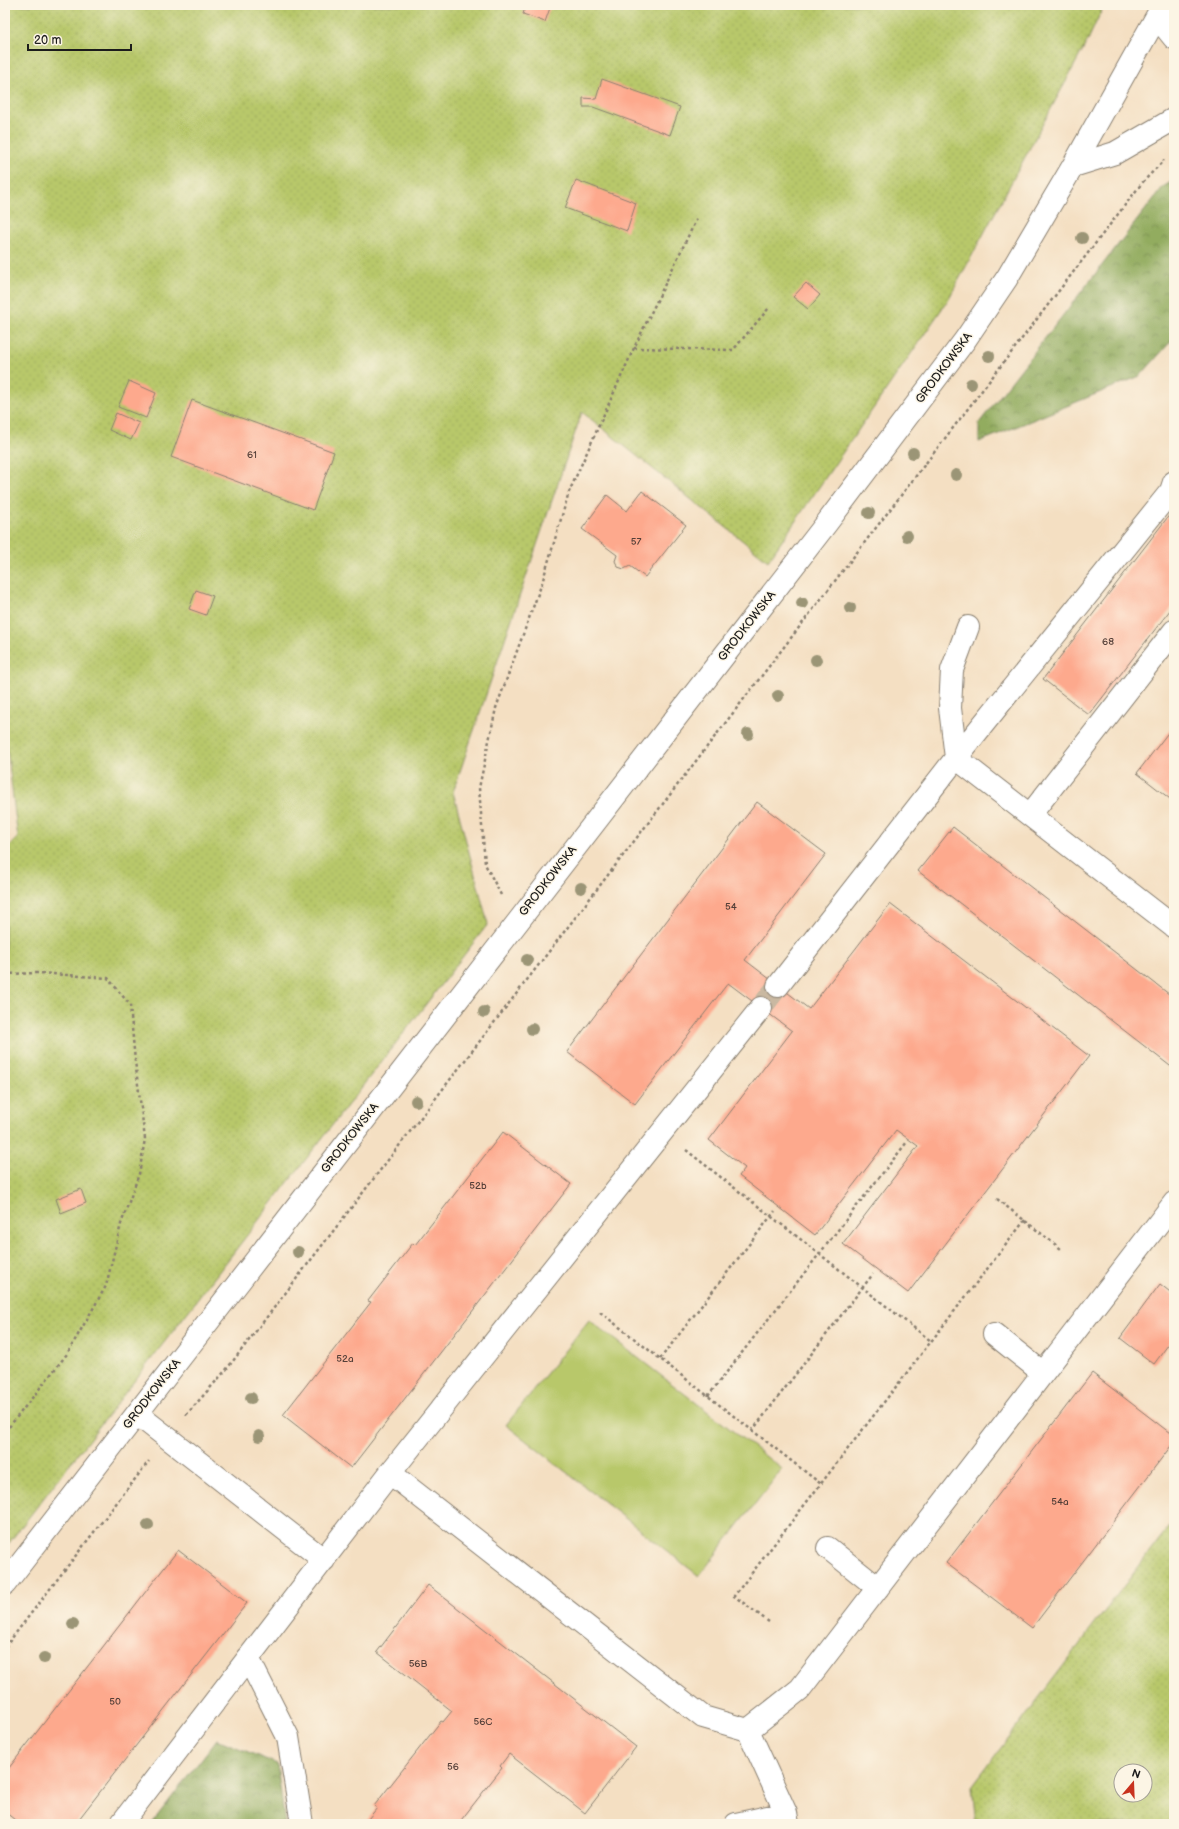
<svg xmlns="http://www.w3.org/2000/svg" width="1179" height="1829" font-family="'Balsamiq Sans',sans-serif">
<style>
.green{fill:url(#green-dots);stroke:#6a7244;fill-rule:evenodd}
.forest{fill:url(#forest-crowns);stroke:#57643e}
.pitch{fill:#b8c86b;stroke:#6a7244}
.building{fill:#fda98d}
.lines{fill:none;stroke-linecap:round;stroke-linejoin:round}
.minor-tunnel{stroke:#c9b8a1;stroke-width:22;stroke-dasharray:22 11;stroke-linecap:butt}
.minor-casing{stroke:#887e6f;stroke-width:24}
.major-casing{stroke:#887e6f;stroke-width:24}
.path{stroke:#887e6f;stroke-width:2.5;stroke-dasharray:3 3;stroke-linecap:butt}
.minor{stroke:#fff;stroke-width:22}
.major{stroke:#fff;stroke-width:22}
.tree{fill:#9b9576}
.labels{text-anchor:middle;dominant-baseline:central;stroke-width:3;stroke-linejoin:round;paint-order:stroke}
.number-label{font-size:10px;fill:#543f38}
.street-label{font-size:12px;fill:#1c1c1c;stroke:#fcf5e5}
</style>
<defs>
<pattern id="green-dots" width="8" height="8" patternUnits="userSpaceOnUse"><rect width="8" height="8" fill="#b8c86b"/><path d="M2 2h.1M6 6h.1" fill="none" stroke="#9eab5c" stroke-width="1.8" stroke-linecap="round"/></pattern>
<pattern id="forest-crowns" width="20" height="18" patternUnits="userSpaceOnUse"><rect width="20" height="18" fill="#92ac5f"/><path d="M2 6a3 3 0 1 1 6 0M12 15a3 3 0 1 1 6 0" fill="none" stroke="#768b4e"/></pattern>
</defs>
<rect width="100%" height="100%" fill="#fcf5e5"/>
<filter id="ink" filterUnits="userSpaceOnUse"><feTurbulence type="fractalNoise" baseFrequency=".025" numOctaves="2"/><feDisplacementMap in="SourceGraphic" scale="8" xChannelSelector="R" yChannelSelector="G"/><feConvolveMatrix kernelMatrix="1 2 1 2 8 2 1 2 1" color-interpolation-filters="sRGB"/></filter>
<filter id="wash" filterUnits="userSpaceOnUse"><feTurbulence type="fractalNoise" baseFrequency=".012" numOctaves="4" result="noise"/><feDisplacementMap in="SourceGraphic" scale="16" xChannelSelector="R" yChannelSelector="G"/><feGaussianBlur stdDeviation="0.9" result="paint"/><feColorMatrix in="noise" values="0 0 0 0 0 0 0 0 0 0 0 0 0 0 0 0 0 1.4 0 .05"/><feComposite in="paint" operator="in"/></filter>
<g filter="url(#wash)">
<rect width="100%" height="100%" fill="#f4dfc2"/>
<path class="green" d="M5,5H1104L1088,40L948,300L768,561L582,412L453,792L488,924L5,1548V850L18,838L5,732Z
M1174,1520V1824H976L972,1786ZM1121,1771H1145V1795H1121Z"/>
<path class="forest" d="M1174,180V338L1140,376L979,442V423L1163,187Z
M217,1739L277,1764L285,1824H151Z"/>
<path class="pitch" d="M589,1320L782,1469L699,1576L506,1425Z"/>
<g id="blocks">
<path class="building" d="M526,5H551L545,22L523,14Z
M602,79L680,107L670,135L593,107H583V98L596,99Z
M576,180L636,203L627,231L565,208Z
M806,283L820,295L808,309L793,297Z
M129,381L156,393L146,418L118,407Z
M192,400L334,452L313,510L171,457Z
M116,413L139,423L131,440L109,430Z
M642,491L686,525L645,577L630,566L624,569L618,567L615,561L617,555L582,529L607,495L627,511Z
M1174,509V605L1089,715L1043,679Z
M196,590L213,596L206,615L189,609Z
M1174,725V802L1137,773Z
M757,802L826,854L745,960L809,1009L890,904L1089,1056L908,1293L843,1244L918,1146L896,1130L815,1235L739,1176L745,1168L709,1140L792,1031L728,983L635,1104L567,1052Z
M953,827L1174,998V1069L918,871Z
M503,1132L571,1184L351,1468L283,1415L371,1302L368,1301L413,1243L415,1245Z
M81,1189L86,1203L61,1213L56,1199Z
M1160,1284L1174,1295V1337L1154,1364L1120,1338Z
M1092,1373L1174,1436V1442L1032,1628L946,1563Z
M178,1550L247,1603L75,1824H20L5,1812V1773Z
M428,1585L636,1747L585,1813L509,1754L500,1766L502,1768L458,1824H364L377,1808L374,1806L441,1721L443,1722L452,1711L377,1652Z"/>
</g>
</g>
<g filter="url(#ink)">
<use href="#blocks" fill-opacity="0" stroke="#887e6f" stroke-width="1"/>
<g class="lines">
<path class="minor-tunnel" d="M761,1008L778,986"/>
<defs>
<path id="minor" d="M968,627L952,670L950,708L956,758L1174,927
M1030,815L1174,631
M778,986L956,758L1171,491L1174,482
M994,1334L1043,1373
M137,1414L324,1560
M390,1473L703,1717L748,1730L800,1689L1174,1203
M828,1548L878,1588
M248,1658L288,1737L302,1824
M748,1730L786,1813L788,1824
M121,1824L390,1473L761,1008
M736,1824L786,1813"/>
<path id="major" d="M1157,17L1174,38
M1073,166L1115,153L1174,119
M5,1584L826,524L965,340L1007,278L1073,166L1163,5"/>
</defs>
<use href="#minor" class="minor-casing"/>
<use href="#major" class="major-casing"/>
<path class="path" d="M634,348L733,350L769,308
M501,895L485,864L479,788L496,708L542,583L569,492L634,348L697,218
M5,974L39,973L108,978L130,1005L135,1061L145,1139L139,1174L121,1224L106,1286L67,1354L5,1432
M686,1150L931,1341
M997,1199L1061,1249
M600,1312L821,1484
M660,1359L775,1211
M708,1396L907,1142
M186,1415L226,1370L1142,183L1164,160
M752,1431L873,1274
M769,1622L734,1596L1025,1220
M5,1647L149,1461"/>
<use href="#minor" class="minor"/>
<use href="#major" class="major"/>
</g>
<g class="tree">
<circle cx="1082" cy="238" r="6"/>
<circle cx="989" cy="356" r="6"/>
<circle cx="971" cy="384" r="6"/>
<circle cx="913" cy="453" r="6"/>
<circle cx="956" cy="475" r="6"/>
<circle cx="869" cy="513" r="6"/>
<circle cx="907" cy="536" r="6"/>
<circle cx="802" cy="603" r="6"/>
<circle cx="850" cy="608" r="6"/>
<circle cx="816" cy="660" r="6"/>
<circle cx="778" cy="696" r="6"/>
<circle cx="748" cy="734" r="6"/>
<circle cx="581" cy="888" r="6"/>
<circle cx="527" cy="960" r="6"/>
<circle cx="484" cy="1012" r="6"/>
<circle cx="532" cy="1029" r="6"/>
<circle cx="416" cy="1101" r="6"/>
<circle cx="298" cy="1252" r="6"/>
<circle cx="251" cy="1398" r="6"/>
<circle cx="259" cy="1436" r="6"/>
<circle cx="148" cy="1525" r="6"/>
<circle cx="73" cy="1624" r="6"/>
<circle cx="44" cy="1658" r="6"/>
</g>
</g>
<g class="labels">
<g class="number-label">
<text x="252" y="455">61</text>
<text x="636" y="542">57</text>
<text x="1108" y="642">68</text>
<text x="731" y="907">54</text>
<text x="478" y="1186">52b</text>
<text x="345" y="1359">52a</text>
<text x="1060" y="1502">54a</text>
<text x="418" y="1664">56B</text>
<text x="115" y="1702">50</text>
<text x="483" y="1722">56C</text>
<text x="453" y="1767">56</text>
</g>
<g class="street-label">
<text transform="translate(944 368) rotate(-53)">GRODKOWSKA</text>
<text transform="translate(747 626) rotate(-52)">GRODKOWSKA</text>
<text transform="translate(548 881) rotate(-52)">GRODKOWSKA</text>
<text transform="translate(350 1138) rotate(-52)">GRODKOWSKA</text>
<text transform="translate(152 1394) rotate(-52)">GRODKOWSKA</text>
</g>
</g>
<rect width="1179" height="1829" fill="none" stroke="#fcf5e5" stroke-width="20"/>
<g transform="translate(1133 1783) rotate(19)"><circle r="19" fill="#fcf5e5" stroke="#a29e95"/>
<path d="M0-3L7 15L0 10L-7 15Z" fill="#c8321e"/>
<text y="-6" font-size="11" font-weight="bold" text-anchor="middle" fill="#1c1c1c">N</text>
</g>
<path d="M28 44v6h103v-6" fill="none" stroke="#1c1c1c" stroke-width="2"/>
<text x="34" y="44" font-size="12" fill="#1c1c1c" stroke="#fcf5e5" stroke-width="3" paint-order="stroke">20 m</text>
</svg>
